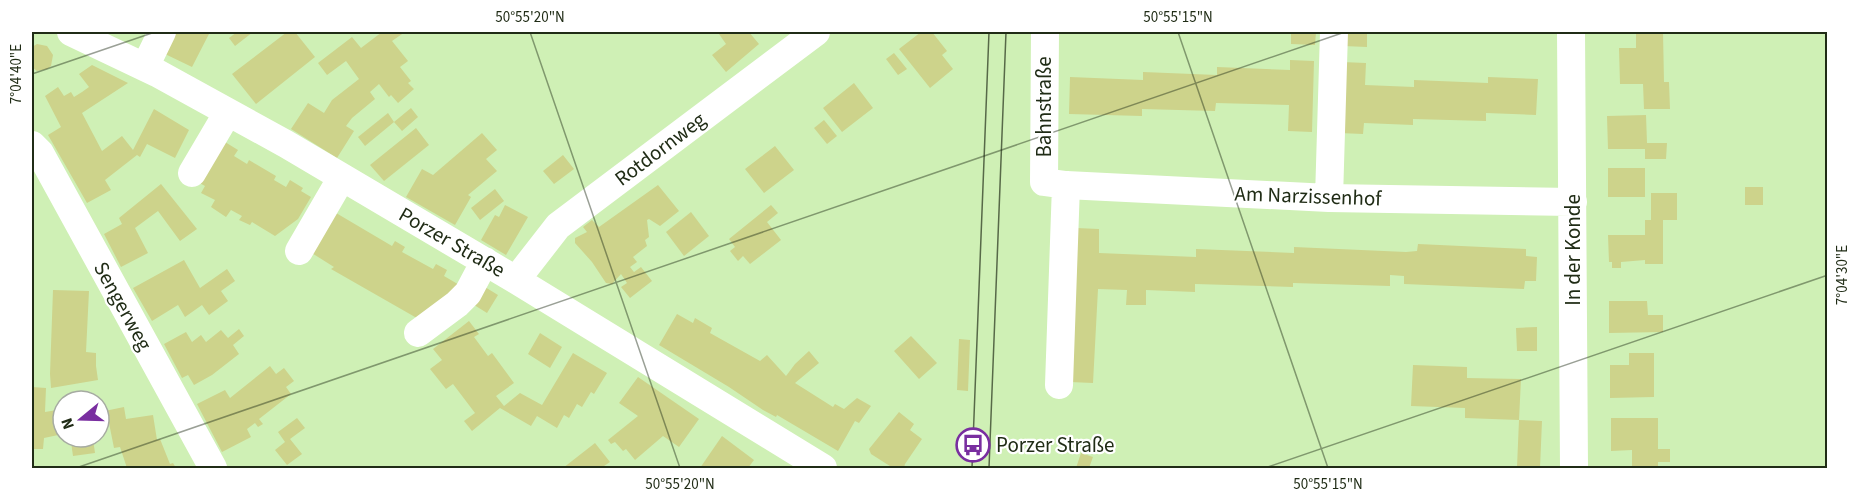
<svg xmlns="http://www.w3.org/2000/svg" width="1859" height="500" font-family="'Source Sans 3',sans-serif">
<style>
.building{fill:#cdd38b}
.lines{fill:none;stroke-linecap:round;stroke-linejoin:round}
.minor{stroke:#fff;stroke-width:28}
.tram{stroke:#576948;stroke-width:1.5}
.ticks{fill:none;stroke:#202c16;stroke-width:1.5;stroke-opacity:0.45}
.labels{text-anchor:middle;dominant-baseline:central;stroke-width:4.5;stroke-linejoin:round;paint-order:stroke}
.street-label{font-size:21px;fill:#202c16;stroke:#fff}
.poi-label{font-size:21px;fill:#202c16;stroke:#fff;text-anchor:start}
.neatline{fill:none;stroke:#202c16;stroke-width:2}
.ticks-label{font-size:15px;text-anchor:middle;fill:#202c16}
</style>
<rect width="100%" height="100%" fill="#cff0b5"/>
<path class="building" d="M176,32H210L192,67L165,54Z
M237,32H253L235,46L229,38Z
M287,32H295L315,57L256,104L232,74Z
M382,32H405L392,41L408,61L400,67L411,81L408,83L414,89L398,103L391,95L389,97L379,84L370,92L375,99L352,118L346,126L354,131L337,158L291,129L308,103L324,113L332,100L359,79L346,61L327,75L318,63L352,37L361,48Z
M721,32H749L759,44L726,72L712,55L726,44L719,34Z
M921,32H932L947,51L942,55L953,69L930,88L899,49Z
M1291,32H1316L1315,45L1291,44Z
M1343,32H1367V47L1343,46Z
M1636,32H1663L1664,82H1669L1670,109H1644L1643,84H1620L1619,48H1636Z
M37,44L47,46L53,55L51,66L47,69L37,71L32,67V47Z
M894,53L907,69L898,75L886,59Z
M1290,60L1314,61L1312,132L1288,131L1289,105L1216,103L1215,111L1142,109V116L1069,114L1070,77L1143,80V72L1217,75V67L1290,70Z
M1342,62L1366,63L1365,85L1414,87V80L1488,83V77L1538,79L1536,115L1486,113V121L1413,119V125L1364,123L1363,134L1339,133Z
M92,65L128,83L82,113L102,151L122,136L133,150L154,109L189,130L175,158L147,144L140,157L137,155L105,180L111,190L87,203L48,135L61,127L45,96L58,87L64,96L71,92L74,97L82,92L89,87L79,74Z
M854,83L873,108L842,132L823,108Z
M411,108L418,117L402,131L394,122Z
M388,113L394,122L365,146L358,137Z
M1646,115L1647,143H1667L1666,159H1645V149H1608L1607,116Z
M824,120L837,136L827,144L814,128Z
M416,128L429,145L384,181L370,165Z
M482,133L497,150L486,159L497,171L468,195L471,197L455,225L406,197L422,169L433,175Z
M225,142L238,150L234,156L247,164L249,160L276,176L274,180L286,187L290,180L303,188L301,191L311,197L298,219L275,236L252,222L250,225L239,220L242,216L231,210L226,217L211,207L215,200L201,193L205,186L194,180Z
M775,146L794,170L764,193L745,169Z
M563,155L574,169L554,184L543,171Z
M1608,168H1645V197H1608Z
M161,184L197,229L180,241L158,211L135,228L148,253L121,267L104,234L122,224L119,218Z
M658,185L679,211L660,226L649,219L647,220L649,237L645,240L647,246L633,257L637,262L630,267L634,272L641,267L652,281L630,298L621,287L627,283L621,274L612,284L606,283L592,262L575,243V238L587,232L583,227L592,220L599,227Z
M1745,187H1763V205H1745Z
M495,189L504,201L480,220L471,208Z
M1651,193H1677V220H1663V264H1645V260L1621,262V268H1612V262H1609L1608,235H1645V220H1651Z
M505,205L528,217L506,255L481,240L495,215L499,217Z
M771,205L778,213L767,222L781,240L750,264L743,256L738,261L730,251L735,247L729,239Z
M331,210L392,246L395,241L405,247L402,252L433,269L436,264L447,270L444,276L461,286L422,321L331,269L334,267L307,250Z
M691,212L709,236L684,256L666,232Z
M1076,228L1099,229V253L1196,257V249L1294,253V247L1406,252L1417,251L1418,244L1526,249V256L1537,257L1536,281H1525L1524,289L1404,284V276L1390,275V286L1293,283V287L1195,284V292L1146,290V305H1126L1127,290L1098,289L1093,383L1070,382Z
M184,260L200,288L227,269L235,281L221,291L228,301L209,315L202,305L185,317L178,305L152,321L133,288Z
M480,284L498,295L487,313L471,303Z
M53,290L89,291L86,352L96,353V366L98,380L51,388L50,374Z
M1609,301H1647L1648,315H1663V332L1609,333Z
M677,314L693,323L695,318L712,328L710,333L760,361L767,355L786,376L795,364L809,351L819,363L795,383L833,407L835,404L844,409L857,398L871,406L859,423L855,421L838,451L777,415L776,417L763,410L729,387L659,345Z
M469,321L479,334L474,337L488,356L492,353L514,383L496,396L504,406L520,393L542,405L573,353L607,373L594,394L591,392L582,407L577,404L569,418L564,415L557,428L537,416L531,426L500,408L472,431L464,421L475,413L453,384L446,389L430,369L442,360L433,349Z
M1537,327V351H1517L1516,328Z
M239,329L244,336L233,345L239,354L212,375L194,385L188,375L182,378L164,344L186,332L192,342L201,335L206,342L221,330L228,338Z
M540,333L562,347L550,368L528,354Z
M911,336L937,363L919,379L894,351Z
M959,339L970,340L968,391L957,390Z
M1629,353H1654V397L1610,398V365H1629Z
M1413,365L1467,367V378L1521,379L1519,420L1465,418V408L1411,406Z
M270,366L276,374L284,368L294,381L286,387L291,394L259,419L263,424L258,427L255,423L247,429L251,437L222,452L197,404L225,390L230,398Z
M638,377L699,419L679,447L663,436L635,460L626,449L623,451L615,442L611,444L608,440L638,416L619,403Z
M32,387L46,388L45,412L57,410V405L63,404V434L44,438L43,449H32Z
M124,407L126,419L153,415L157,440L160,439L170,464L173,463L176,468H127L120,447L114,448L109,423L102,424L100,412Z
M899,412L914,424L910,430L922,439L905,464L904,468H893L871,454L869,449Z
M297,418L305,428L290,439L302,454L287,465L275,450L285,442L278,432Z
M1611,418H1658V449H1670V462H1658V468H1632V450L1611,451Z
M1519,420L1542,421L1540,468L1517,467Z
M722,436L754,460L748,468H700Z
M93,439L95,453L73,456L71,442Z
M595,443L610,462L601,468H563Z
M1081,453L1093,457L1089,468H1076Z"/>
<g class="lines">
<path class="minor" d="M71,32L157,73L286,144L516,280L823,468
M1045,32L1044,182L1066,185L1329,198L1573,202
M1571,32L1574,468
M145,67L162,32
M32,145L40,153L213,468
M192,173L228,112
M1329,198L1334,32
M299,251L342,177
M516,280L558,226L816,32
M418,333L457,304L468,293L485,261
M1059,385L1066,185"/>
<path class="tram" d="M972,468L989,32
M989,468L1006,32"/>
</g>
<path class="ticks" d="M530,32L680,468M1178,32L1328,468M1826,32L1828,37M32,74L155,32M32,466V468M76,468L1345,32M1265,468L1828,275"/>
<defs>
<symbol id="bus-ring" viewBox="-11 -11 22 22"><circle r="9.5" fill="#fff" stroke="#792ea0" stroke-width="1.5"/><path d="M-5-6H5V4H4V6H2V4H-2V6H-4V4H-5ZM-3.5-4V0h7V-4ZM-3.5 1.2v1.5H-2V1.2ZM2 1.2v1.5H3.5V1.2Z" fill="#792ea0"/></symbol>
</defs>
<g fill-rule="evenodd">
<use href="#bus-ring" x="954" y="426" width="38" height="38"/>
</g>
<g class="labels">
<g class="street-label">
<text transform="translate(1044 107) rotate(-90)">Bahnstraße</text>
<text transform="translate(660 149) rotate(-37)">Rotdornweg</text>
<text transform="translate(1308 196) rotate(2)">Am Narzissenhof</text>
<text transform="translate(452 242) rotate(30)">Porzer Straße</text>
<text transform="translate(1573 250) rotate(-90)">In der Konde</text>
<text transform="translate(123 306) rotate(61)">Sengerweg</text>
</g>
<g class="poi-label">
<text x="996" y="445">Porzer Straße</text>
</g>
</g>
<rect width="1859" height="500" fill="none" stroke="#ffffff" stroke-width="66"/>
<g transform="translate(81 419) rotate(251)"><circle r="28" fill="#ffffff" stroke="#a6aba2" stroke-width="1.5"/>
<path d="M0-4.5L10 22L0 15L-10 22Z" fill="#792ea0"/>
<text y="-9" font-size="16" font-weight="bold" text-anchor="middle" fill="#202c16">N</text>
</g>
<rect x="33" y="33" width="1793" height="434" class="neatline"/>
<g class="ticks-label">
<text x="530" y="22">50°55'20"N</text>
<text x="1178" y="22">50°55'15"N</text>
<text transform="translate(16 74) rotate(-90)" y="5">7°04'40"E</text>
<text transform="translate(1842 275) rotate(-90)" y="5">7°04'30"E</text>
<text x="680" y="489">50°55'20"N</text>
<text x="1328" y="489">50°55'15"N</text>
</g>
</svg>
